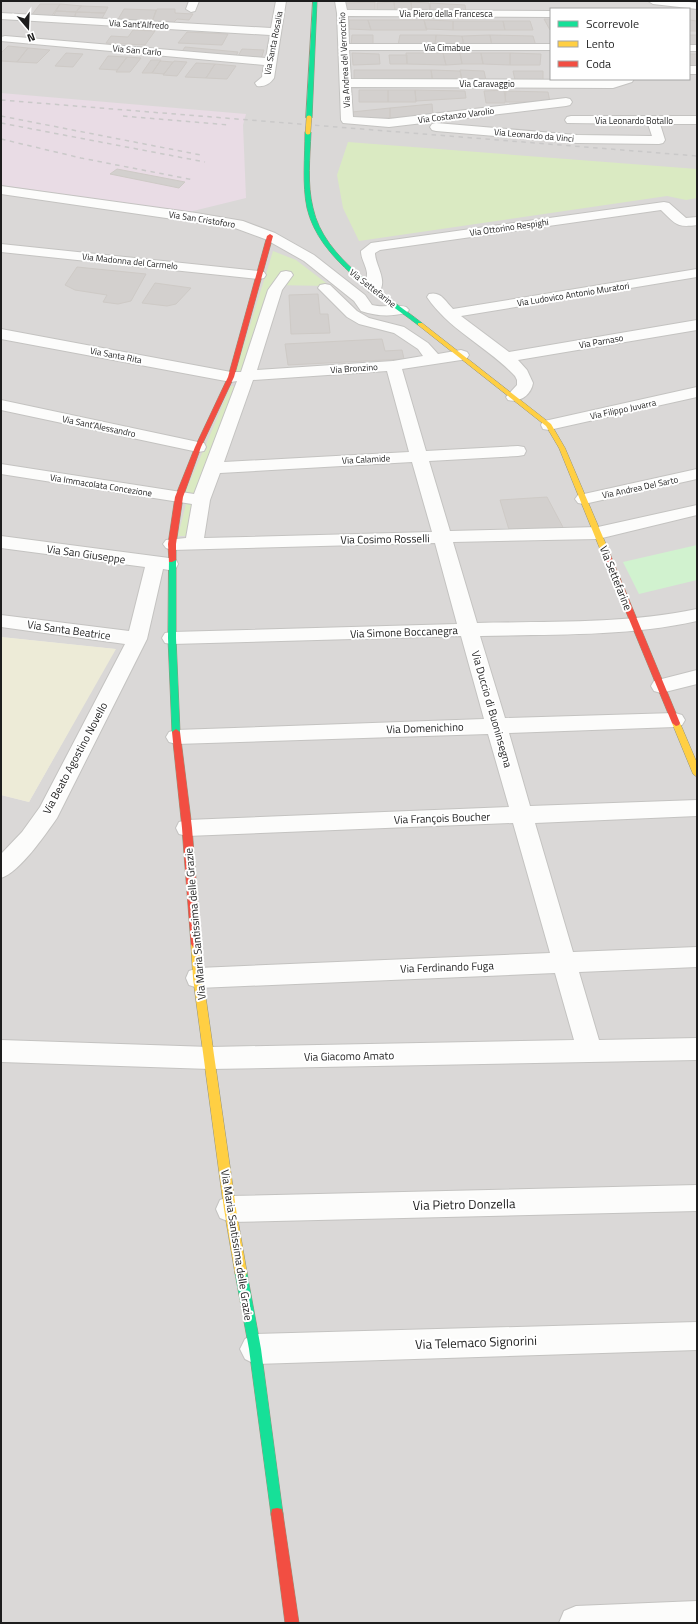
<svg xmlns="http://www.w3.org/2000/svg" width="698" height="1624" font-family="'Titillium Web',sans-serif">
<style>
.residential{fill:#dad8d7;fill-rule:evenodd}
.industrial{fill:#e9dce5}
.farmland{fill:#edebd7}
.grass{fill:#daeac2}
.park{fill:#d1f2cf}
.building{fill:#d3d0ce;stroke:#cecac6}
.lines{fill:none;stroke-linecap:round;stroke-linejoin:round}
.street-casing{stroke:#c4c3c1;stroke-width:2}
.fast-casing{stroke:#95947c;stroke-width:1}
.slow-casing{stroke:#95947c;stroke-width:1}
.jam-casing{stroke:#95947c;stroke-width:1}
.street{fill:#fcfcfb;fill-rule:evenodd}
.fast{fill:#16e098;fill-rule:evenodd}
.slow{fill:#ffcf43;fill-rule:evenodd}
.jam{fill:#f24e42;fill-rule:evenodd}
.rail{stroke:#cac9c9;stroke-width:1.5;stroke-dasharray:4.5 4.5;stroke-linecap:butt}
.slow-bridge-casing{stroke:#95947c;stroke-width:6;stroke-linecap:butt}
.slow-bridge{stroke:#ffcf43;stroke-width:5}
.labels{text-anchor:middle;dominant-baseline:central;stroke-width:4;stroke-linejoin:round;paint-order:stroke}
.far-street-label{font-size:9px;fill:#1d1d1d;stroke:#fff}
.street-label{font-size:11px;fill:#1d1d1d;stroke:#fff}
.near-street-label{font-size:13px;fill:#1d1d1d;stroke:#fff}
</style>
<rect width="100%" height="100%" fill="#ebe8e5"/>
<path class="residential" d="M1,1H697V1623H1V795L29,802L115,649L1,637ZM551,9H689V79H551Z"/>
<path class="industrial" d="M1,93L246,114L243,125L246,198L189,212L1,185Z"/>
<path class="farmland" d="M1,637L116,649L29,802L1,795Z"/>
<path class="grass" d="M348,142L697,169V198L686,200L667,196L359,241L343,208L337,175Z
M273,251L296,260L330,286L272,285L245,371H236Z
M231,386L240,387L197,494L185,493Z
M186,504H196L188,536H178Z"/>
<path class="park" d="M697,545V580L639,594L623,562Z"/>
<path class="building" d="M345,1H376L375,2Z
M375,2V11H346L345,3Z
M394,2H411L412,11H395Z
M394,2L395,11H377V3Z
M411,2L429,3L430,12L412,11Z
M430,3L465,5L466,12L431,11Z
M40,4H60L51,17L31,16Z
M60,4L82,6L76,12L56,11Z
M80,6H82L108,7L105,13L76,12Z
M124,9L156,10L152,22L117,21Z
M157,9H175V13L193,14L189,20L177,19L173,23L152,22Z
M56,11L76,12L74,19L53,17Z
M76,12L105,13L101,20L74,19Z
M544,19H551V30H550Z
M349,20H368L371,30L349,29Z
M368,20H424L427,30H371Z
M424,20L453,21V30L426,29Z
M689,20L697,21V31H689Z
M453,21H503L505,30H453Z
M503,21H530L533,30H505Z
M133,30L155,31L145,45L106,43L111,36L128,37Z
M187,32L228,34L222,45L178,43Z
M352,35H373V45H351Z
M400,35H436L435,45H398Z
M436,35L462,36L464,46L435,45Z
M490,35L492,46H464L462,36Z
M490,35L533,36L536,46H492Z
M689,35H697V45H689Z
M8,46L28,48L17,62L1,61V53Z
M185,47L238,52L236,56L181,53Z
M28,48L50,50L37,63L17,62Z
M242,49L264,50L261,59L237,58Z
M66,53L83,54L73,67L55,66Z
M352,53L379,54L380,64L353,65Z
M406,53H443L446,65L407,64Z
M443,53H460L462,64L446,65Z
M460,53H481L483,64H462Z
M481,53H510V65L483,64Z
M510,53L541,54L540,65H510Z
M689,54H697V66H689Z
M389,55H407V64H390Z
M108,56L127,57L117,70L99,69Z
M127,57L141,58L130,72H116Z
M151,60H161L152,73H142Z
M160,61L173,62L164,74L152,73Z
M174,61L187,62L177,76L163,75Z
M196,63L215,64L206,78L185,77Z
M215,64L236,66L227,79L206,78Z
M354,70H431L432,80H354Z
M431,70L460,71L462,80H433Z
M460,70L484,71L486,80H462Z
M513,71H543V80H515Z
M359,90H388V102H359Z
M388,90H415L416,102H388Z
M415,90L465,91L466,98L416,101Z
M506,90L505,103H486L484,91Z
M504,91L548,92L550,102H506Z
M432,104L433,115L390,118V108Z
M390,108V118L355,120L352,112Z
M117,169L185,182L179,188L110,174Z
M77,267L146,274L131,301L118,304L103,302L107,295L75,290L65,285Z
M155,283L191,288L176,304L167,306L142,303Z
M318,294L320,314H328L330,333L291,334L289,295Z
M382,339L385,351L402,350L404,359L288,365L285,344Z
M547,497L565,531L510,533L500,500Z"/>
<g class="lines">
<defs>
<path id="street" d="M189,1H199L195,11L191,12L186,9Z
M276,1H286L274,78C270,84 264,87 257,86L255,83L262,77L264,65L1,41V37L5,36L266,58L270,35L1,19V13L271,28Z
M335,1H345L347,10L551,11V17L348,16L349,44H551V50H349L351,79L612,80L634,79L632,82L613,88L351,87L353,117L389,119L566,98L570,99L572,102L570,105L566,106L389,127L343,123L341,120L337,13Z
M648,1H681L697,3V9L653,4Z
M689,45H697V51H689Z
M689,66H697V74H689Z
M571,116H697V124H660L665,140L663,143L659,144L577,143L436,131L432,130L430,127L432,124L436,123L577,135L652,136L648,124L567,123L565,120L567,117Z
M1,186L196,213L243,221L275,233L314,255L365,295L372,305C383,308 395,304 406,307L409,310L406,313C389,317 377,316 361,311L354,301L304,261L265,239L235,228L1,194Z
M664,202L669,203L686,218L697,217V225C676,228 676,224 661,210L380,250L375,253C375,265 388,280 379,292L374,293L369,292C365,287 367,279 367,273C366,265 361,259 361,251L371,243Z
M1,244L259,271L264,272L266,275L264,278L259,279L1,252Z
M697,269V277L461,316L509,352L697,320V330L518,360L527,370L533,383C531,395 520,403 508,400L506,397L517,385V380L515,376C488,347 449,330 427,297L429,294C441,291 445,301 453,309Z
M286,271L291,272L293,275L282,290L257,370L393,361L423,356L418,349L394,333L359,324L347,317L318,288L320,285L325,284L330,285L357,311L369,318L404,327L428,343L438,354L461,350L467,352L469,355L467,358L461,360L402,369L426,451L518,446L524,447L526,451L524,455L518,456L429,461L450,531L598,527L697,505V515L598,539L453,542L477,623C550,621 625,624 697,609V621C626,637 552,634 480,636L505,718L675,713L682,715L685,720L682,725L675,727L509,733L530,806L697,800V816L535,823L573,952L697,947V967L579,972L599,1040L697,1038V1060L210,1069L1,1062V1040L210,1047L574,1040L555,973L198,988L189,985L186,978L189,971L198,968L550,953L513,823L187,836L179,834L176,828L179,822L187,820L509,807L488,734L176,744L169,742L166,737L169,732L176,730L484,719L461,636L172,644L165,643L162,638L165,633L172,632L457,624L435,543L172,550L166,548L163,544L166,540L186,538L192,504L1,474V464L194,494L237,381L231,382L1,339V329L231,372H241L268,290L281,272ZM387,371L409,452L224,462L253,380ZM412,462L432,532L204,538L210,500L220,473Z
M697,387V397L549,430L543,429L541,425L543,421L549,420Z
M1,400L198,442L204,443L206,447L204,451L198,452L1,410Z
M697,469V479L584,504L578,503L575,499L578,495L584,494Z
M1,536L169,558L176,560L178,564L176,568L169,570L163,569L147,639L57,818C45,835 20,872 1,878V854L22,832L40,807L125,644L1,627V615L129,631L145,567L1,548Z
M697,670V684L661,693L654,691L651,686L654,681Z
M697,1185V1211L230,1222L220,1218L216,1209L220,1200L230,1196Z
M697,1322V1350L255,1364L245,1359L240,1349L245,1339L255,1334Z
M697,1601V1623H559L564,1611L576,1606Z"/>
<path id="fast" d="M313,1H317L312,118L309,120L306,118Z
M308,130L311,132C310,157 307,184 313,208C324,259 384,293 422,323V325H418C379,295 319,260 307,208C302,184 305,157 305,132Z
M169,558H172L176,560V638L180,732L176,735L172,732L168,638Z
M241,1267L245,1269L247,1273L261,1349L283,1514L282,1519L277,1520L272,1519L271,1514L249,1349L235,1273L237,1269Z"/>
<path id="slow" d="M418,323H422L551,424L565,448L608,549L607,551H601L600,549L559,448L546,426L418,325Z
M676,720L680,723L697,763V777L693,774L672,723Z
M196,940L199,941L201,944L203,978L236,1209L247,1273L245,1277L241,1279L237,1277L235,1273L224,1209L193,978L191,944L193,941Z"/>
<path id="jam" d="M270,234L273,236L234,377L201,447L183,497L176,544V560L172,562H169L168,544L175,497L195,447L228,377L267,236Z
M601,547H607L608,549L680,723L679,725L676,726L672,723L600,549Z
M176,729L180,732L192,828L201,944L199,947L196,948L193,947L191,944L182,828L172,732Z
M277,1508L282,1509L283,1514L299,1623H285L271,1514L272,1509Z"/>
</defs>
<use href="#street" class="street-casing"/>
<use href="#fast" class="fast-casing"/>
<use href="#slow" class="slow-casing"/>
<use href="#jam" class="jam-casing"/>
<use href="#street" class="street"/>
<use href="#fast" class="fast"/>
<use href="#slow" class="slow"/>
<use href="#jam" class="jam"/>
<path class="rail" d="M1,100L697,156
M1,116L201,155
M123,116L229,125
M1,123L205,162
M1,139L81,158L194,180"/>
<defs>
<path id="slow-bridge" d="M308,132L309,118"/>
</defs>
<use href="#slow-bridge" class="slow-bridge-casing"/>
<use href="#slow-bridge" class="slow-bridge"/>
</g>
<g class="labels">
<g class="far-street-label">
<text x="446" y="13">Via Piero della Francesca</text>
<text transform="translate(139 24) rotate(3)">Via Sant'Alfredo</text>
<text transform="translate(273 43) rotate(-79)">Via Santa Rosalia</text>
<text x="447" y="47">Via Cimabue</text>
<text transform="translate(137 50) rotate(5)">Via San Carlo</text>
<text transform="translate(344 60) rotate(-93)">Via Andrea del Verrocchio</text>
<text x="487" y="83">Via Caravaggio</text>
<text transform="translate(456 115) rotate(-7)">Via Costanzo Varolio</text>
<text x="634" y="120">Via Leonardo Botallo</text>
<text transform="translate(534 135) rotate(5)">Via Leonardo da Vinci</text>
<text transform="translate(202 219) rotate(9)">Via San Cristoforo</text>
<text transform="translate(509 227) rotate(-8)">Via Ottorino Respighi</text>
<text transform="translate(130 261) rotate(6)">Via Madonna del Carmelo</text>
<text transform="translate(373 288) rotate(38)">Via Settefarine</text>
<text transform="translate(573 294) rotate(-9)">Via Ludovico Antonio Muratori</text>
<text transform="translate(601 341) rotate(-10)">Via Parnaso</text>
<text transform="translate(116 355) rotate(11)">Via Santa Rita</text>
<text transform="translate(354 368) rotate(-4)">Via Bronzino</text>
<text transform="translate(623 409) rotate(-12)">Via Filippo Juvarra</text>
<text transform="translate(99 426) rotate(12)">Via Sant'Alessandro</text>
<text transform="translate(366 459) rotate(-3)">Via Calamide</text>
<text transform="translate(101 485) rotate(9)">Via Immacolata Concezione</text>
<text transform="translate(640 487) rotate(-12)">Via Andrea Del Sarto</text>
</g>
<g class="street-label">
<text transform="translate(385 539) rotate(-1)">Via Cosimo Rosselli</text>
<text transform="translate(86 554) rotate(8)">Via San Giuseppe</text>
<text transform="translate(616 578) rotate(68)">Via Settefarine</text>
<text transform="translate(69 630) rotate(8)">Via Santa Beatrice</text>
<text transform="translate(404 632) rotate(-2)">Via Simone Boccanegra</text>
<text transform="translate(492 709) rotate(74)">Via Duccio di Buoninsegna</text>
<text transform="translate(425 728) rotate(-2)">Via Domenichino</text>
<text transform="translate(75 758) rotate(-62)">Via Beato Agostino Novello</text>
<text transform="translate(442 818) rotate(-2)">Via François Boucher</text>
<text transform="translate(195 924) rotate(-95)">Via Maria Santissima delle Grazie</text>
<text transform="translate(447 967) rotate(-2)">Via Ferdinando Fuga</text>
<text transform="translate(349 1056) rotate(-1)">Via Giacomo Amato</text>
<text transform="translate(237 1245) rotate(81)">Via Maria Santissima delle Grazie</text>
</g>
<g class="near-street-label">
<text transform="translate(464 1204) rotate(-1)">Via Pietro Donzella</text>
<text transform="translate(476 1342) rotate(-2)">Via Telemaco Signorini</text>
</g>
</g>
<rect width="698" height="1624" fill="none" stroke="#1d1d1d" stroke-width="4"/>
<rect x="550" y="8" width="140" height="72" fill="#ffffff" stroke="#a5a5a5"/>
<rect x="558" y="21" width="20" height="6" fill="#16e098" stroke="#a5a5a5"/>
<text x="586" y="28" font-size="12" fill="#1d1d1d">Scorrevole</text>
<rect x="558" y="41" width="20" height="6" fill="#ffcf43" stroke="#a5a5a5"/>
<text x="586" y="48" font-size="12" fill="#1d1d1d">Lento</text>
<rect x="558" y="61" width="20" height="6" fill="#f24e42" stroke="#a5a5a5"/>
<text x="586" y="68" font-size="12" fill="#1d1d1d">Coda</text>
<g transform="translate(28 28) rotate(161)" stroke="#ffffff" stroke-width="3" paint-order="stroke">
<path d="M0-3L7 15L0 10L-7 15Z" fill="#1d1d1d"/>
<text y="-6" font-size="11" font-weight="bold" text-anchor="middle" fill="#1d1d1d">N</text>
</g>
</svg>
